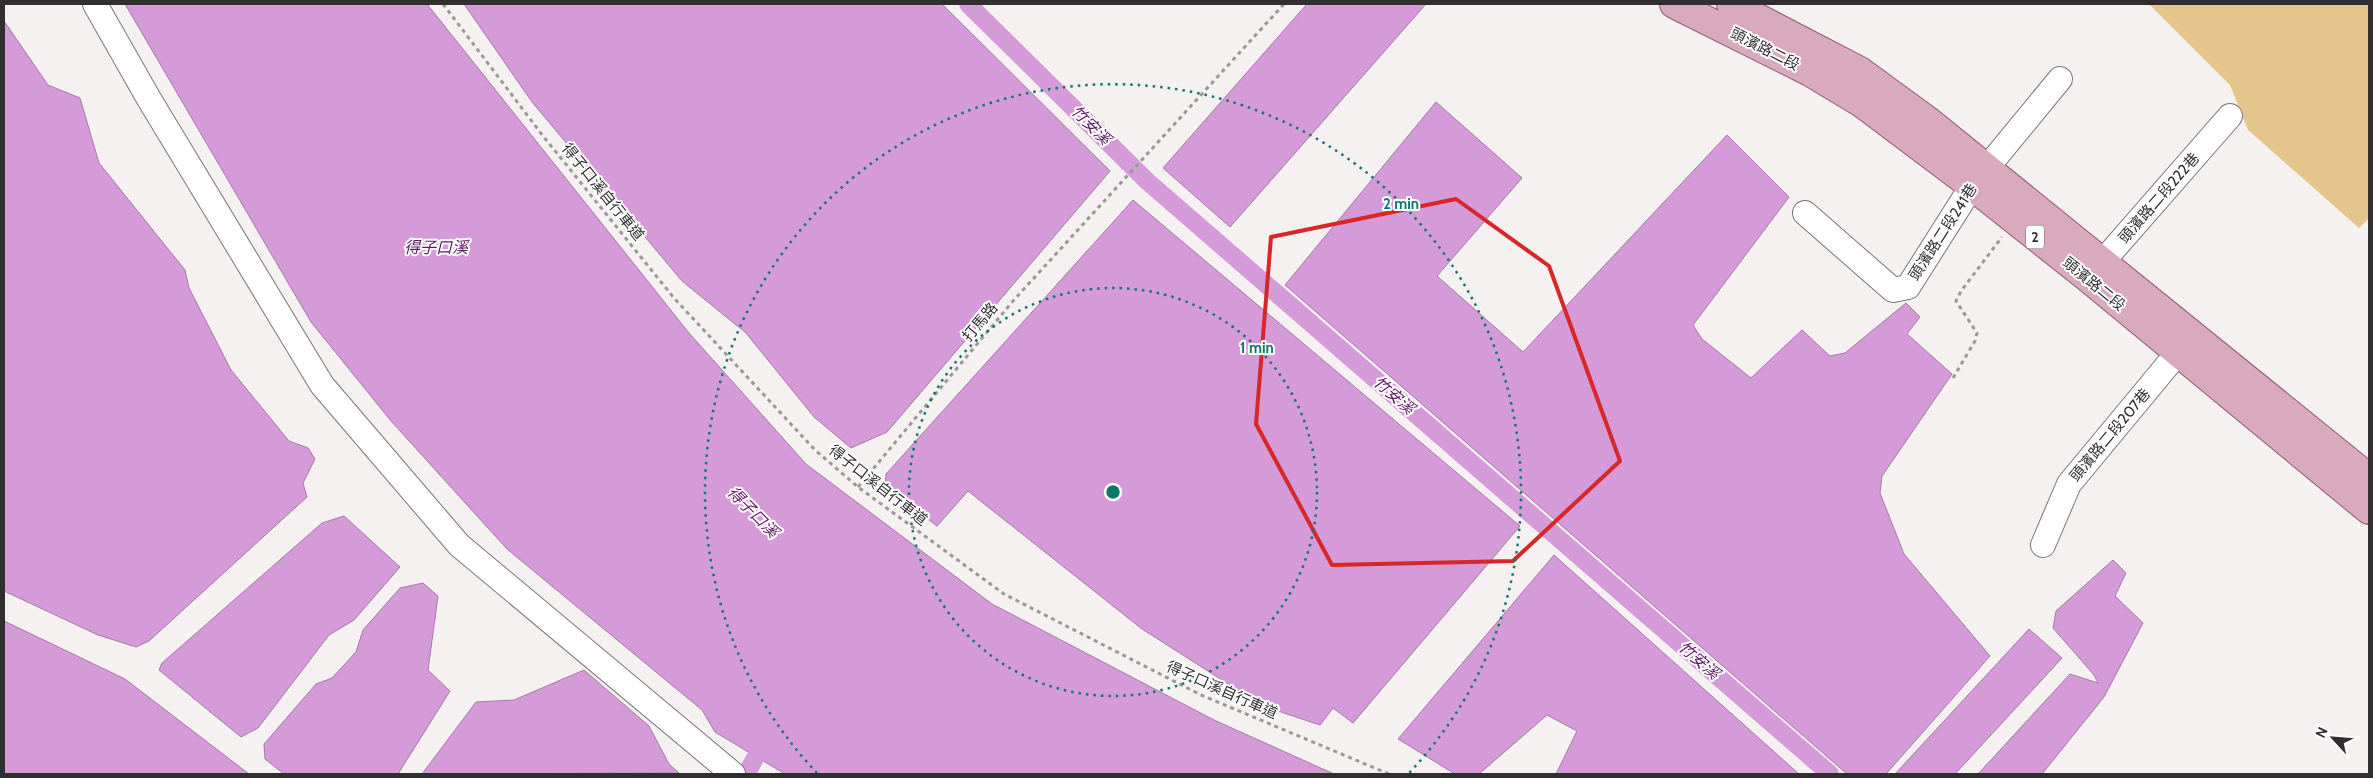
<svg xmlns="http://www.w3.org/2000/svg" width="2373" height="778" font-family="Cabin,'Noto Sans TC',sans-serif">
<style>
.green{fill:#e4c58c}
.water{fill:#d59bd8;stroke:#a47aa5}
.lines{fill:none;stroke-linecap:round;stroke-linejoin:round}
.canal{stroke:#d59bd8;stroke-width:18}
.minor-casing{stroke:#7a7675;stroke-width:26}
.major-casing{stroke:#8e596e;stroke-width:30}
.path{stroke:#9b9898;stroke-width:3;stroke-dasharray:4 4;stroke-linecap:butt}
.minor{stroke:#fff;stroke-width:24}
.major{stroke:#d9a9bd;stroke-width:28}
.marked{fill:none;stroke:#d62828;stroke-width:4;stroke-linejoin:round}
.ring{fill:none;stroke:#0f766e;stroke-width:2.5;stroke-dasharray:2.5 5}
.labels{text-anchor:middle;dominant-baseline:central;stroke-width:4;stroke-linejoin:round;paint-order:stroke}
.shield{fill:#fff;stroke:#6e6d6d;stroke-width:1}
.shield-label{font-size:14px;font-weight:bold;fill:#302e2e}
.street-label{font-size:15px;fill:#302e2e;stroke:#fff}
.water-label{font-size:16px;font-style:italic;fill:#5d1862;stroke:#fff}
.centre{fill:#0f766e;stroke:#fff;stroke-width:2.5}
.ring-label{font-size:15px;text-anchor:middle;font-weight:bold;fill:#0f766e;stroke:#fff;stroke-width:4;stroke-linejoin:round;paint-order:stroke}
</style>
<rect width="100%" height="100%" fill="#f6f1f1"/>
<path class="green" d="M2149,4H2369V218L2359,228L2248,130L2230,85Z"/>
<path class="water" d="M125,4H427L689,333L806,464L992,604L1214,720L1334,774H785L715,732L702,710L507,549L391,421L311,322Z
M464,4H942L1110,171L887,432L851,448L814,417L746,333L682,281L532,102Z
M1307,4H1426L1230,227L1163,168Z
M4,21L48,85L80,98L99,163L185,270L189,288L231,370L289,441L308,448L315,459L303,483L307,497L149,641L136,647L98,635L4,591Z
M1436,102L1522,178L1437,276L1523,352L1727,135L1789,197L1693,325L1702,339L1751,378L1802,330L1830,356L1845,353L1906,303L1920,317L1907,334L1952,374L1882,476L1880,493L1904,554L1990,656L1886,774H1847L1285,285Z
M1133,200L1520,526L1353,723L1333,708L1320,725L1263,706L1142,629L968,491L937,526L885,487L886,474Z
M344,516L400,567L354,620L329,635L258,728L241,737L159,670L162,663L322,523Z
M1554,555L1799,774H1556L1577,731L1547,715L1479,774H1455L1398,739Z
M2113,560L2126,573L2115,596L2143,623L2104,697L2042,774H1978L2070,674L2098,683L2094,675L2053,628L2056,611Z
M423,583L438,596L428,670L450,691L398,774H284L265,759L264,744L316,684L332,678L356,652L363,630L400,588Z
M4,621L125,679L249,774H4Z
M2029,629L2062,658L1955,774H1895Z
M584,670L649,726L669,764L679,773L422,774L476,702L514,700Z"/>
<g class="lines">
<path class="canal" d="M968,4L1147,181L1830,774
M749,769L767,737"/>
<defs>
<path id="minor" d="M95,4L149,99L322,385L459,545L733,774
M1805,213L1893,290L1908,287L1972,186L2060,79
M2091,275L2230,116
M2043,545L2069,484L2190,338"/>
<path id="major" d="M1674,4L1810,72L1863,104L1972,186L2088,278L2369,510
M1731,4L1860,71L1927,120L2369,478"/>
</defs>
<use href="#minor" class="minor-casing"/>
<use href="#major" class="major-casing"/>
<path class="path" d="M443,4L543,136L674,298L815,450L858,487L1004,594L1201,695L1389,774
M1953,378L1975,341L1977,333L1956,301L1961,291L2002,237
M858,487L1013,301L1284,4"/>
<use href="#minor" class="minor"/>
<use href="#major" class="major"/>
</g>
<path class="marked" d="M1456,199L1549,266L1620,461L1513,561L1332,565L1256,424L1271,237Z"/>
<g class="ring">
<circle cx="1113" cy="492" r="204"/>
<path d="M817 773A408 408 0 1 1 1409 773"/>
</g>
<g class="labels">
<rect class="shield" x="2026" y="225.5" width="18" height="23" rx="4"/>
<g class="shield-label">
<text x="2035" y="237">2</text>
</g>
<g class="street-label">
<text transform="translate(1765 49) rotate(27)">頭濱路二段</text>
<text transform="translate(603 192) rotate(51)">得子口溪自行車道</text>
<text transform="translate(2159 198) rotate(-49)">頭濱路二段222巷</text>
<text transform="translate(1943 232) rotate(-57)">頭濱路二段241巷</text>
<text transform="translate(2094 284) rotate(39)">頭濱路二段</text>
<text transform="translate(980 322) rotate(-50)">打馬路</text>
<text transform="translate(2110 435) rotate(-50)">頭濱路二段207巷</text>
<text transform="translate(878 485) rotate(38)">得子口溪自行車道</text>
<text transform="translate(1222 690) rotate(24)">得子口溪自行車道</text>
</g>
<g class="water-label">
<text transform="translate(1091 125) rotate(45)">竹安溪</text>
<text x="436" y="247">得子口溪</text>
<text transform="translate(1394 395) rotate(41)">竹安溪</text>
<text transform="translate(753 512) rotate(45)">得子口溪</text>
<text transform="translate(1699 660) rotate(41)">竹安溪</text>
</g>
</g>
<circle cx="1113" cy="492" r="8" class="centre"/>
<g class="ring-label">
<text x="1401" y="209">2 min</text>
<text x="1257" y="353">1 min</text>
</g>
<rect width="2373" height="778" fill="none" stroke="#302e2e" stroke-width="10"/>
<g transform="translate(2333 738) rotate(296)" stroke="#ffffff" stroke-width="4" paint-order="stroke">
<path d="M0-4L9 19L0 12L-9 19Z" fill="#302e2e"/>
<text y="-8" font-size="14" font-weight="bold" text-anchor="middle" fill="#302e2e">N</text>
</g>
</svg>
